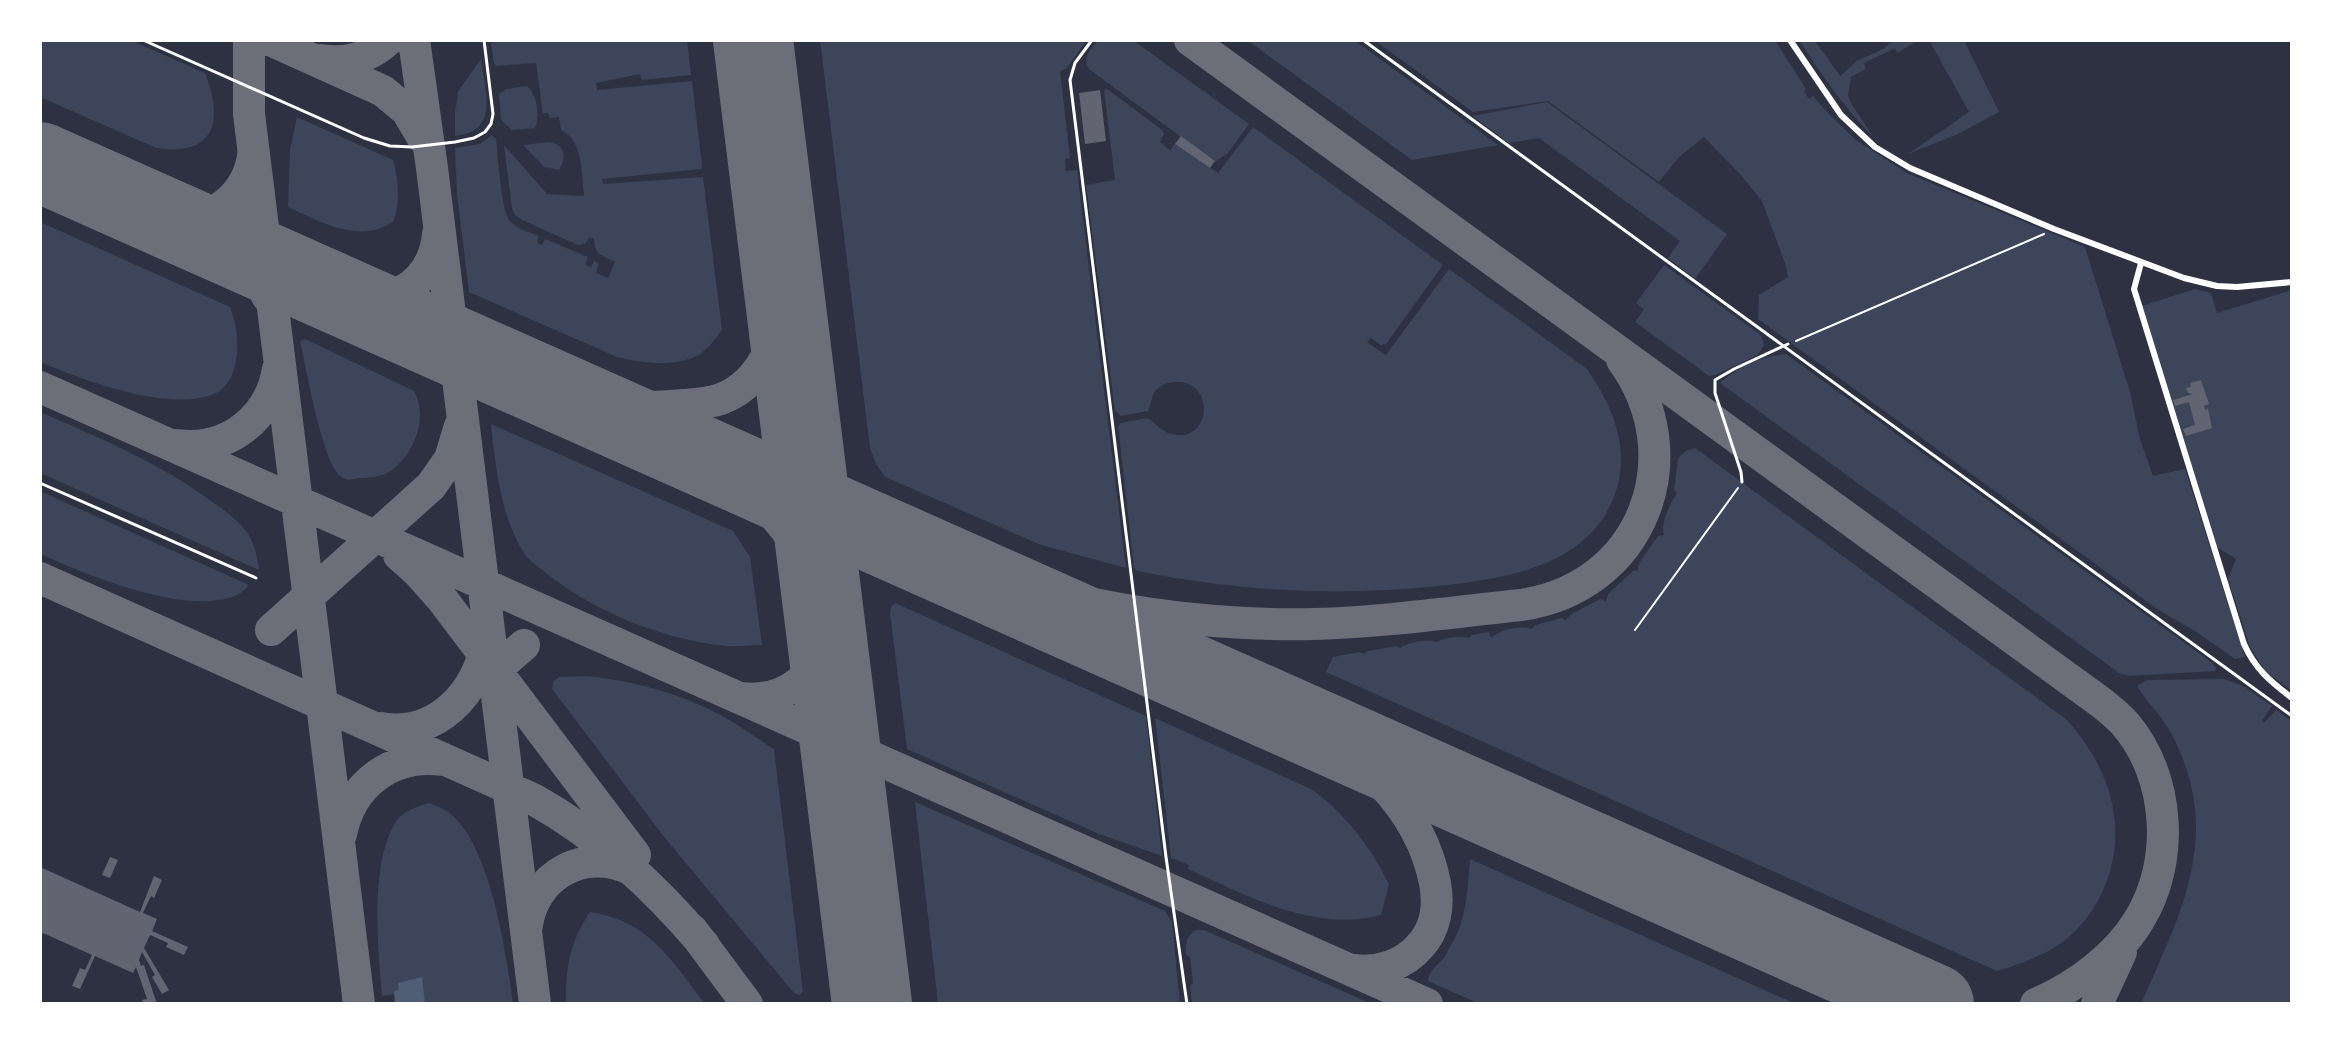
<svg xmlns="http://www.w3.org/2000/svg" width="2332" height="1044" font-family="Figtree,sans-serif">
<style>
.green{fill:#3c4559}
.water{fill:#4f5d75}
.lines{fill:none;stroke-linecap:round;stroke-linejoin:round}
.taxiway{stroke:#6c6f7a;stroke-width:32}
.runway{stroke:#6c6f7a;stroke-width:80}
.building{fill:#626471}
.path{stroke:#fff;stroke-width:2}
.service{stroke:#fff;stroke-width:3}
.minor{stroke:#fff;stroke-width:6}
</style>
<rect width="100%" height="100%" fill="#2d3142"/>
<path class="green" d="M40,40H130L205,73C224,121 215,157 156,148L40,97Z
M495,40H687L691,75L642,80L640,74L596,83L597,90L692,81L702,166L701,169L602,179L603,184L703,177L722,330C716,338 709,348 700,354C677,368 641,363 617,357L469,292L457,194L455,148L480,144L492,135L496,139C498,155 501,211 510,221C517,229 529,232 539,236L537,243L542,245L545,239L588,257L585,265L591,267L594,261L599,263L596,273L608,278L615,262C601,254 595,257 594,238H589L585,244L578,245L522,220L515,215L512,209L504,145L547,194L584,196C581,173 584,142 561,130L559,117L550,118L548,113H543L536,63L496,66L494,63L491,44Z
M820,40H1087L1066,69L1060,71L1070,158L1065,159L1066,171L1077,170L1126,568L1041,545L885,477L876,464L870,448Z
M1098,40H1133L1249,124L1228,153L1215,162L1089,69C1081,58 1092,49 1098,40Z
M1247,40H1354L1498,145L1412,160Z
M1374,40H1775L1806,89L1804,91L1809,99L1813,96L1827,112L1856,140L1907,173L2085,247L2130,392L2140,439L2153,476L2185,469L2245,657L2235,659L2195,631L2160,611L1758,319L1759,295L1788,277L1786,266L1762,201L1740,174L1704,137L1679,157L1659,182L1548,101L1473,112Z
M1799,40L1815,41L1840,76L1857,61L1883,49L1894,40H1919L1897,53L1895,48L1864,63L1866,69L1851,77L1848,95L1851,103L1874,138C1844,107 1822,76 1799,40Z
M1929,40H1964L1999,112L1956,135L1908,154L1969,112Z
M481,59C485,92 500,131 455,136V112L458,95L457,93Z
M527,86C537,93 540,117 535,128L512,130L501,120L499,94L506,89Z
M1107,89L1162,130L1164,134L1160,142L1170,150L1175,144L1218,173L1253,127L1443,265L1386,344L1381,345L1371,338L1367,342L1386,355L1449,269L1587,369C1613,407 1631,448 1615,494C1589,567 1505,579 1438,586C1335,597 1238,591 1137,571L1134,568L1118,426L1121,423L1147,418C1157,423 1161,432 1172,434C1212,444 1216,379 1175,382C1166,383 1159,385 1154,393C1151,399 1151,405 1148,411L1121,416L1115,411L1086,185L1115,180L1104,90Z
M1547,102L1727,234L1695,279L1668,258L1680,241L1539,138L1509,143L1472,116Z
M297,117L393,160C399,181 400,200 394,221C361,245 320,222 288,207L290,150Z
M549,142C565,144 567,158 559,170L544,167L523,145Z
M40,222L230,307C237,326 239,342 236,361C234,373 228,386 218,392C175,415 82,380 40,362Z
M1664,265L1761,335L1764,345L1758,355L1715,375L1709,376L1635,322L1644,309L1636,303Z
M2195,289L2211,293L2217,313L2292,290V691L2265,671L2250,647L2228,579L2236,559L2215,546L2142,306Z
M305,339L414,391C429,417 414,456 389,472C380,477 369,478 359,478C353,479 346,481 341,477C322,462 306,367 300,341Z
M1786,354L2211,662L2216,668L2215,671L2129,676L2119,673L1720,383C1737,367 1762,356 1786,354Z
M40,412C100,438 158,462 211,501C224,510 240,521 248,534C255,545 257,557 259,570L40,473Z
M491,424L733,531L750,557L762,645C750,645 737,647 725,646C662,639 596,613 546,573C539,567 529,561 524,553C501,518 495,464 491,424Z
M1695,448L2066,719C2109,766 2130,827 2104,888C2096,908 2081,928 2064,941C2044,956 2020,964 1997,971L1326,672L1333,657L1359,652L1364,654L1368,651L1396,646L1400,648C1408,642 1427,639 1437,642C1446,637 1459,636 1469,638L1472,635L1489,632L1491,638C1502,629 1518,625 1532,629L1535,625L1562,618L1566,620L1570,615L1600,599L1606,601L1608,594L1633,571L1638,570L1639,563L1658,536L1664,535C1660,526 1670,501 1677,494L1674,490L1678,458L1686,451Z
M40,491L249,585C245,589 241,594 235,596C183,616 88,575 40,554Z
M895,603L1146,716L1162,856L1099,834L907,749L890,613L891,607Z
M587,676C634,681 684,694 726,718C742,727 758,739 774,749L803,992L799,995L794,993L665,838L552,689L553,682L559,677Z
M2224,679L2245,687L2272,706L2262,721L2264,723L2276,710L2292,721V1004H2141C2181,912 2224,835 2172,735C2162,715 2147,703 2137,686L2147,680Z
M1155,718L1313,790C1347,816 1370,846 1389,884L1381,915C1314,933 1248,896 1188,869L1189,865L1171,858Z
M915,802L1165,911L1172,922L1180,1004H938Z
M429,803C439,807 448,810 455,818C491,853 507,955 513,1004H401L398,994L382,996C378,948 369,862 397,820C404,811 418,806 429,803Z
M1470,859L1796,1004H1480L1428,981C1429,969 1439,965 1445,956C1449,949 1453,941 1457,934C1467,911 1468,884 1470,859Z
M590,912C650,921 671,960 705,1004H566C565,969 570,941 590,912Z
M1196,930H1204L1372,1004H1196L1192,1002L1190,986L1193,983L1190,957L1186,955C1185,944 1186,936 1196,930Z"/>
<path class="water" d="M422,977L425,1004H395L394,991L399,990L398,983Z"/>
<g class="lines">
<path class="taxiway" d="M249,40V114L359,1004
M270,40L383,91L407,111L423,138
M414,40L432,168L535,1004
M1190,40L2084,690C2099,701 2114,711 2126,725C2170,777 2175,862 2139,920C2117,957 2075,987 2036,1004
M321,60C347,64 368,58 388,40
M154,213C162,215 170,218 179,219C216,222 248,192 253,156
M213,239C240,252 256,269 267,296
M340,295C388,310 433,286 438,234
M408,326C431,336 444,352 454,374
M539,384C586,403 634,411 684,405C696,404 710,403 721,399C764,383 784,329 783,287
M40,387L1427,1004
M177,445C228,452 270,418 278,369
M679,446C752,481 810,537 825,620
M894,542C940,559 985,577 1032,590C1125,614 1220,626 1315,624C1384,622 1453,612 1521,605C1642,588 1693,457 1622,360
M399,555L418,572L442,599L635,855
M40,578L533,799C602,838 653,885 704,945
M271,630L431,486L450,459L460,426
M481,682L524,645
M741,698C775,702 809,686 820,651C823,641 823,630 825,620
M1291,718C1358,751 1420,806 1435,883C1439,905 1436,929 1420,946C1404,965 1378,973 1354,970
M381,728C436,738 478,693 487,641
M817,734L834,754L845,783
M341,834C351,784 392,753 443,760
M527,925C534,875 585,847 630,869
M692,930L747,1004
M1914,995L1935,1004
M2097,1004L2121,952"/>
<path class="runway" d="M753,40L872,1004
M40,162L1934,1004"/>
</g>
<path class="building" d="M1100,90L1106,141L1085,144L1079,93Z
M1181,136L1215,161L1210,168L1175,144Z
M2201,380L2209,404L2204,406L2205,410L2208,409L2212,428L2186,436L2183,429L2195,425L2189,402L2175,406L2173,400L2193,394L2188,393L2186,388L2191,387L2190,383Z
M110,857L118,860L110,878L102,875Z
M40,867L140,912L154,876L162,880L154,898L151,896L143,913L157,919L152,931L188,947L184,955L166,947L168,943L150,935L144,948L169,990L162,994L152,977L155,975L142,952L139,960L141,966L144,965L157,1004H144L142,1000L147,999L136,967L133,973L95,956L80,989L72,986L80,968L85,970L92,955L43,933L40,938Z"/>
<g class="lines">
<path class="path" d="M1796,341L2044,234
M1635,630L1738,488"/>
<path class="service" d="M143,40L364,138L390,146L412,147L455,142L474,138L485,132L491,124L493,114L484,40
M1092,40L1075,63L1070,80L1166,857L1187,1004
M1363,40L2292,716
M1742,482L1741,472L1715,393V380L1734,369L1788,344
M40,483L256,578"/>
<path class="minor" d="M1790,40L1841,115L1875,147L1910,168L2054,229L2184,278L2217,286L2237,287L2292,282
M2141,263L2134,289L2244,644C2255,669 2271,682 2292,698"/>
</g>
<rect width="2332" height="1044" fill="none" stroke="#ffffff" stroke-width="84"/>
</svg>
